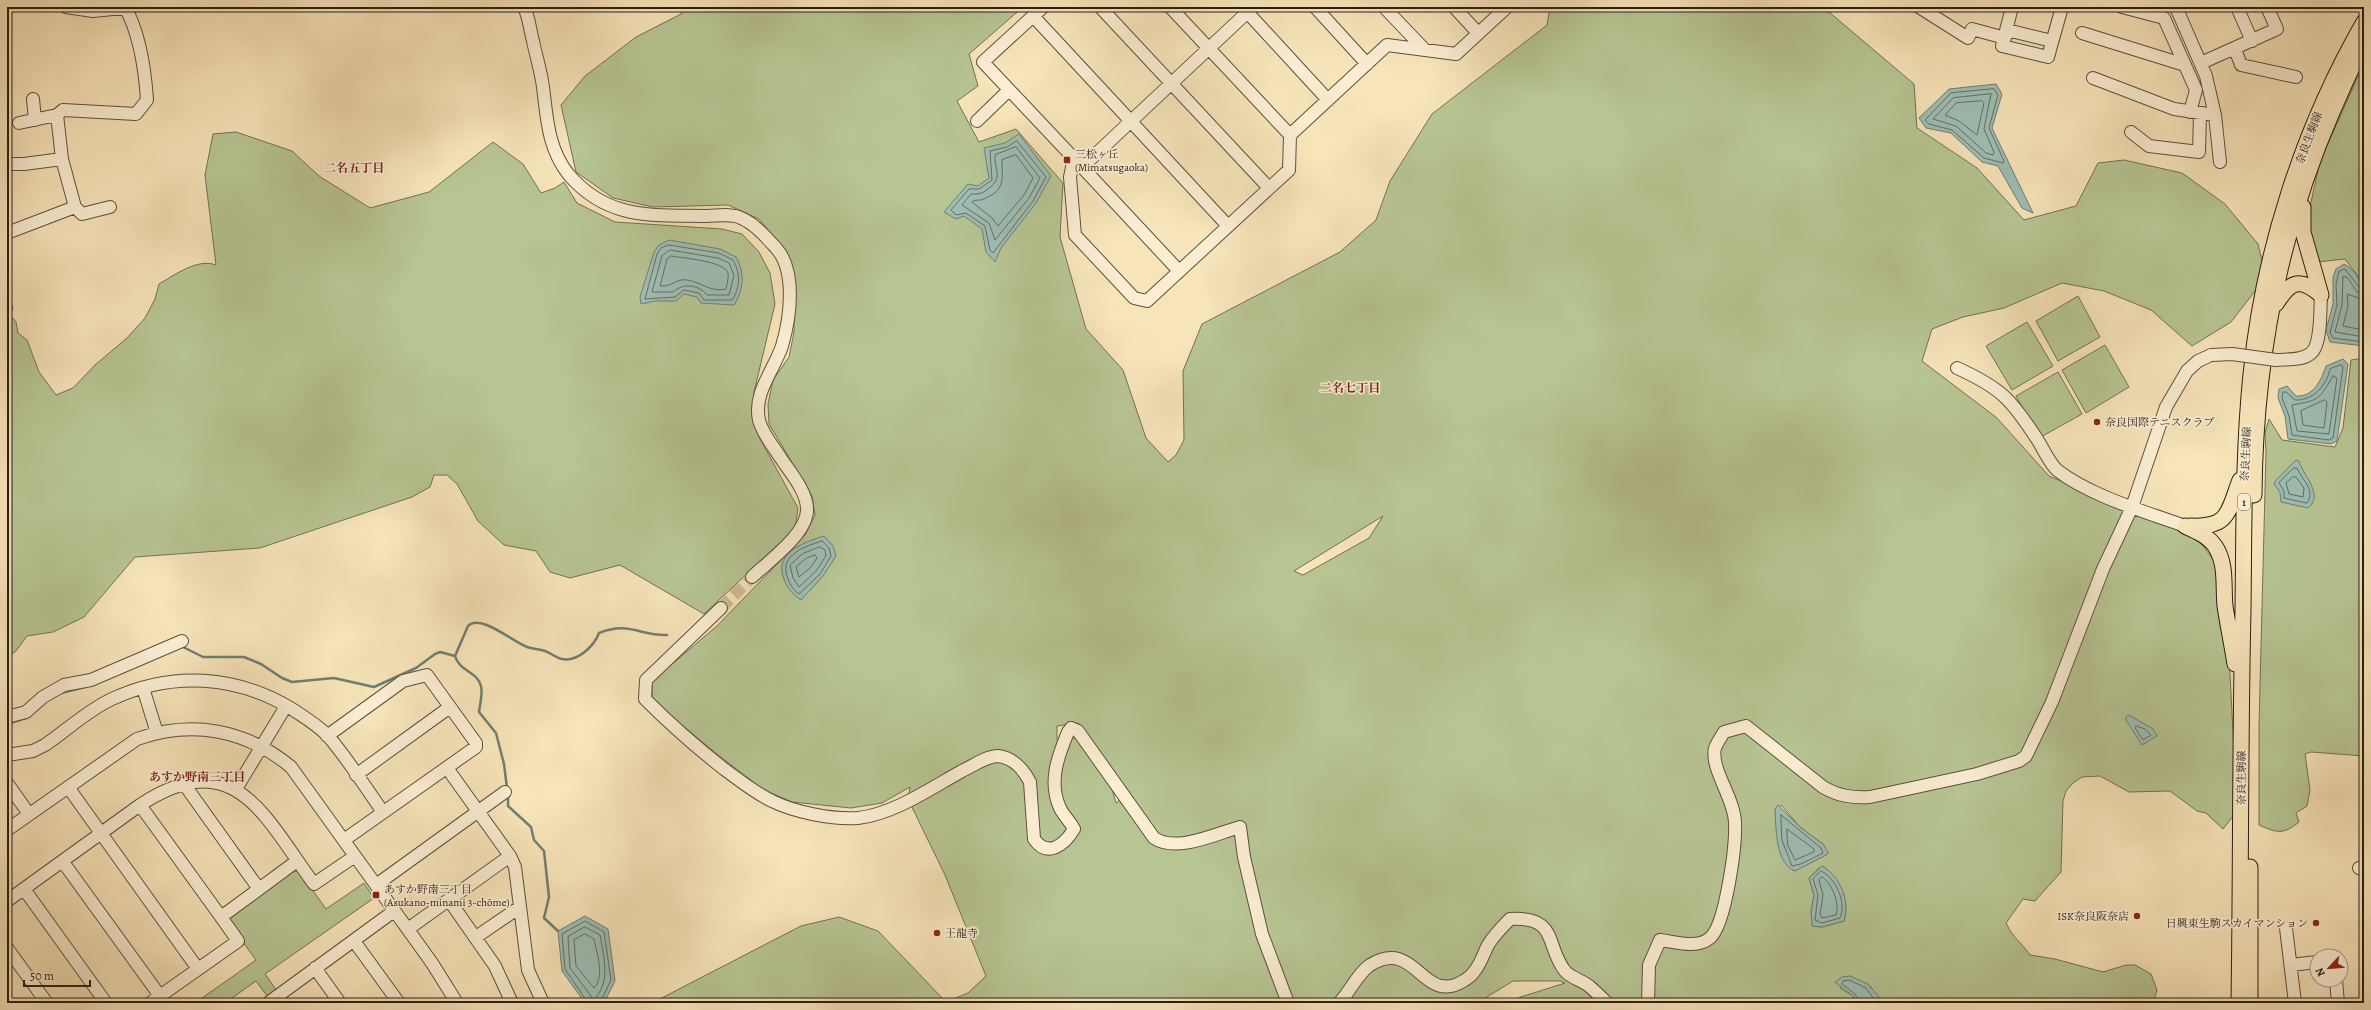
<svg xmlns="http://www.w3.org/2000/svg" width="2371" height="1010" font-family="Alegreya,'Noto Serif JP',serif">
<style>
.green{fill:#b7c593;stroke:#707254;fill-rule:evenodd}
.water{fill:#9ebeb4;stroke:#707e74}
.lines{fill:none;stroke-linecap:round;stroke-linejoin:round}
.shore{stroke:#646e64;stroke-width:1}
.stream{stroke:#707e74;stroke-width:2.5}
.minor-tunnel{stroke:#cebc98;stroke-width:12;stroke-dasharray:12 6;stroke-linecap:butt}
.minor-casing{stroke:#5d503e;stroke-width:14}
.major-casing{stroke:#2a1e15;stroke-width:17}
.minor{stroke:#faedd2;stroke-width:12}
.major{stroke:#f7e4b9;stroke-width:15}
.minor-bridge-casing{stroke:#5d503e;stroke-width:14;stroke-linecap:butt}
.minor-bridge{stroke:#faedd2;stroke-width:12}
.poi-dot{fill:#8f2418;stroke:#faedd2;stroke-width:1.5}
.labels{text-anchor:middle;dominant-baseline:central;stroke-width:3.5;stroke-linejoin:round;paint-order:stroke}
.shield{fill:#faedd2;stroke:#685c4e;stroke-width:1}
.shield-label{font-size:10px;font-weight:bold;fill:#2a1e15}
.street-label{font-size:11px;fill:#2a1e15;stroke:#faedd2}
.poi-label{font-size:11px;fill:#2a1e15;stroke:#faedd2;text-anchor:start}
.neighbourhood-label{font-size:12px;font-weight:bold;fill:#7a1f14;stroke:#faedd2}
</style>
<rect width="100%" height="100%" fill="#f7e4b9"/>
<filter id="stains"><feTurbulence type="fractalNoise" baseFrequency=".005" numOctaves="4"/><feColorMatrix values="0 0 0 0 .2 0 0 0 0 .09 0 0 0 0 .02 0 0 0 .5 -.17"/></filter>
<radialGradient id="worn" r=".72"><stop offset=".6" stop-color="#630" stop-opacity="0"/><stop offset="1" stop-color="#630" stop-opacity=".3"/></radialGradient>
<path class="green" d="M682,7H1023L969,54L978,86L957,101L979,142L1016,129L1063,183L1060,237L1086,329L1123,370L1146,438L1168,462L1176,455L1184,440L1183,371L1202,324L1340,252L1376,220L1390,181L1432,114L1547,25L1550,7H1823L1914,84L1917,128L1977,168L2024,220L2076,206L2098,163L2124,160L2182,173L2225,204L2258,244L2266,277L2231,322L2192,346L2151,310L2104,291L2062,283L2004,308L1963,317L1932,329L1922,361L1997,418L2049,476L2196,537L2216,563L2230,674L2237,811L2223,829L2206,813L2197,811L2170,791L2129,792L2100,776L2082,777L2073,783L2066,791L2063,801L2061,872L2035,901L2023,899L2006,923C2013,938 2021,942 2030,955L2055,959L2103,972L2126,965H2135L2151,974L2157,990L2153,1003H1884L1877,997L1871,987L1850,976L1840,988L1853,996L1856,1003H1502L1565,983L1560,981H1513L1477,1003H652L801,926L839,917L878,931L946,1002L968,993L986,976L945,875L908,799L910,787L882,803L851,808L792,802L764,790L718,755L652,700V681L717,626L805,535L815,515L812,496L769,424L768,404L773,380L789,357L794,332V280L787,253L759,219L728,205L653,207L613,198L576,172L561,105L585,76L636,37L681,14ZM1383,516L1369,538L1303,575L1294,571ZM1078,723L1087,737L1057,740V726ZM1105,764L1125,792L1117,803H1116ZM1781,805L1800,827L1824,845L1826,855L1794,871C1774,847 1781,840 1775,812ZM1824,867C1840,881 1850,900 1844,921L1822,927L1813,926L1811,912L1814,895L1809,878L1819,868Z
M2364,63V284L2345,259L2317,262L2308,237V216L2320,161Z
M236,132L292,151L319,176L370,208L429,192L493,142L523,164L541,193L555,188L564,182L577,203L615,222L722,229L742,234L759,252L770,273L775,304L754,392L759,437L798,508L795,529L704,614L620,565L570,578L550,572L536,551L504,545L478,521L457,484L447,475H434L430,487L412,497L260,548L135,557L84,617L53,632L27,636L16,651L7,658V303L10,302L13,307L10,315L16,322L18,333L27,340L39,372L56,395L73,388L95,365L127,338L145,318L155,299L159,284C175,275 197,258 216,265L205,175L213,134Z
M2078,296L2100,337L2058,361L2036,321Z
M2027,322L2053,366L2012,390L1986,346Z
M2105,345L2129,387L2086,413L2062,370Z
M2357,359H2364V756L2311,752L2305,754L2310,790L2307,806L2296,813L2299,822C2283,835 2277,833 2259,825V725L2266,452L2265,433L2269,419L2282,440L2335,447L2343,428L2351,360Z
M2058,372L2082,414L2039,438L2016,396Z
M294,871H299L326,909L364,883L374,898L265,974L277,991L268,997L256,981L225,1003H195L256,960L229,923V915Z"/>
<path class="water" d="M1996,84L2002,94L1992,128L2033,213L2022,208L1998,166L1982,162L1951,133L1926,128L1919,118L1949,89Z
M1019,134L1051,176L1036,203L1001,248L995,262L986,252L982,229L964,216L956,219L944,212L968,184L978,186L989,178L984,148L1005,143Z
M669,240L720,249L736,257C745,273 744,289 734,305L701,303L697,297L684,294L676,301H655L641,304L640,297L654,252L659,245Z
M2344,264C2371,277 2364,320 2364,346L2330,342L2326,330L2333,304V277L2336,269Z
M2343,359L2348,364L2337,441L2331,444L2288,439L2285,416L2278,398L2279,389L2287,386L2296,396C2314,397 2321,380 2326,366Z
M2296,460L2299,461C2302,474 2325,495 2308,508L2281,502L2280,492L2274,484L2276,480Z
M824,536L833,546L836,556L823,576L801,600C792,594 786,587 783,576C775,552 805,542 824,536Z
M2129,715L2153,729L2157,736L2142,745L2126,720V717Z
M1778,805L1800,827L1824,845L1828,853L1826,855L1795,871C1775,863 1776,827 1775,809Z
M1822,866C1841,877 1850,901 1844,921L1822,927L1812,926L1811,912L1814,895L1809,878Z
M585,916L608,929L615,981L604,1003H585L562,971L558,931Z
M1850,976L1868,984L1884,1003H1856L1853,996L1835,982L1842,977Z"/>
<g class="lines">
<path class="shore" d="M1994,89L1998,95L1989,128L2004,161L2003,163L1984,158L1952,130L1929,124L1925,120L1951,93Z
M1991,94L1984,129L1994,152L1993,155L1986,153L1956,126L1933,119L1953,98Z
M1982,101L1984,103L1977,135L1959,121L1945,115L1956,103Z
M1017,141L1046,177L1033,201L993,253L990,250L985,226L966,213L956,215L951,210L969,189H979L992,180L990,151L1007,147Z
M1016,147L1040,178L1029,198L995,240L989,223L962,205L971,194C979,194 982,194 988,189C1004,177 994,170 995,155Z
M1016,155L1033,178L1024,195L998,226L992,218L972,202C976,199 980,201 984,199C1006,189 1002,180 1002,160Z
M669,245L719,253L733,260C740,272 741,287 732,300H704L699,293L684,290L675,297L645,299L657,254L661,248Z
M670,250L718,258L729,263L734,275L729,295H707C698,284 683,283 673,292H652L662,256Z
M671,256C683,258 724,261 728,273C729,277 727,284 726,289C712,293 701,282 687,280C676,278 673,287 660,286L667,259Z
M2364,288L2359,287L2345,269L2339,271L2336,284L2337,305L2330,333L2333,338L2364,342
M2364,294L2357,292L2348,278L2343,276L2342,305L2335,332L2364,337
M2364,300L2347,294L2348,306L2343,326L2364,330
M2341,365L2343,367L2333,438L2329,440L2292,435L2289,416L2282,398L2283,392H2286L2295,400C2313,401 2327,385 2330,369Z
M2333,376L2337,378L2329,434L2297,431L2292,405C2319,400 2318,401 2333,376Z
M2325,400L2327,402L2324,428L2303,425L2301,411Z
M2294,468H2297C2302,480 2316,490 2307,503L2284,498V491L2279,483Z
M2293,477H2296L2304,488L2303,497L2289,494L2286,483Z
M822,541L829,548L831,556L820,574L799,594C793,590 789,583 787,576C780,555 805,546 822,541Z
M820,547L825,550L826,556L816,571L799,587L793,578L790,565L802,554Z
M815,555L817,558L811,567L799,577L796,567L805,559Z
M2136,726L2145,729L2151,735L2143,740L2135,728Z
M1781,815L1821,848L1823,853L1801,864L1792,866L1782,840Z
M1787,829L1814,849V852L1795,860L1788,846Z
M1821,871C1836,878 1847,903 1840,918L1822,923L1815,920L1818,895L1813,879Z
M1822,877C1832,883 1840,904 1836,915L1822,918L1820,914L1823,895L1819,880Z
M585,927L600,935C604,958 611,981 594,1000L570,968L568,937Z
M585,934L594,939C597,954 605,976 594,988L576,966L574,940Z
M588,1003L565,969L562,934L585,921L604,932L611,980L600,1003
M1860,1003L1855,994L1842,984L1843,981L1849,980L1866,988L1877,1003"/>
<path class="stream" d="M181,646L203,657H244L261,664L282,678L292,682L334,678L374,687L416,668L435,654L440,652L455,656C459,671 478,672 481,686C483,694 480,704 479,712L496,733L504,764L507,788
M455,656L468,626C480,613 513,642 527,647C533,649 539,649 545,651C551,653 556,658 562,659C578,662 594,646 599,633C629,621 640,636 667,635
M61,693L85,687
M7,724L26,718
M508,795V806L531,827L534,840L544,851L549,897L544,918L558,931"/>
<path class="minor-tunnel" d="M721,608L752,577"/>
<defs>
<path id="minor" d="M66,7L93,11L132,7
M524,7C529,17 530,30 533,41C536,56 541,71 543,87C547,119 548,149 569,175C608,220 652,215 706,216C716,216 732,213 741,218C755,224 766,237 776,248C797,271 790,319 782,346C774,370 753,393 759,420C762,433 773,446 780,457C789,471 807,491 807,509C808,533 769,561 752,577
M1043,7L983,62L1082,167L1253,7
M1100,7L1269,188
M1170,7L1290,135
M1315,7L1367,64
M1384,7L1425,50
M1454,7L1478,33
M1919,7L1968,38L1972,29L2005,38
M2012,7L2002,46L2048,57L2062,7
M2122,7L2164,18L2196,90L2190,112
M2176,7L2206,76L2215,115L2220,162
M2237,7L2252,41
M1248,13L1328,100
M1033,16L1228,226
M2007,30L2052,41
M2082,33L2185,65
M2235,49L2241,65L2296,77
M2201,63L2277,29L2267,7
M2093,78L2174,109L2215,115
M33,99L35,120
M57,115L63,110L136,114L147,100C145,69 140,34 125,7
M977,121L1009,90
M2131,132L2149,146L2199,152L2200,114
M1074,158L1070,177L1075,235L1134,298L1147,301L1289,170L1290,135L1387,45L1456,54L1507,7
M7,164H24L62,159
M1082,167L1179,271
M75,207L82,214L110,207
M7,233L75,207L62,159L57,115L19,123
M2276,360C2287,359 2300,361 2310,354C2322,346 2320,309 2321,295
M1957,368C2001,388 2011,399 2037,439C2043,448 2049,463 2057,470C2090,496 2146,512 2185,526
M721,608L646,680L645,699C670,724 696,747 724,769C739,780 755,793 772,801C794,812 833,820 858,818C894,814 931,788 962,771C973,766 986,756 998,756C1014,758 1023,769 1030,782L1034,839C1048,859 1065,844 1074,829C1070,821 1063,815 1060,808C1048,782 1058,756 1068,732L1071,728L1078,731L1154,838C1177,853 1215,834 1240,827L1244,857L1262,934L1288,1003
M143,688L157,733
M7,717L26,712L43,697L64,685L91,680L182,641
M327,736L403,681L427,675L476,743V747L344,840
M7,755L33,751L45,745C67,730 88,710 112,699C172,671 236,675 292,709C304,717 318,725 328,736C348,759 365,787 383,812
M447,768L510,856L515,867L528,970L543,1003
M356,775L450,707
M7,783L29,814
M184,784L259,889
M68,787L198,969
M236,789L286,706
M140,805L221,917
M7,830L137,739C192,720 245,729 291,767L432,963L457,1003
M63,862L160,996
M2359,868L2364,870
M376,885L505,792
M24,889L106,1003
M449,900L495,966L512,1003
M7,901L140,805C235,743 264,816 314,884L355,856
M2286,928L2295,1003
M408,929L510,856
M476,937L520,907
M354,941L399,1003
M7,948L47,1003
M2291,965L2317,962
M315,968L340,1003
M2336,980L2338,1003
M150,1003L238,941L221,917L297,861
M268,1003L394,911
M1339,1003C1350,992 1357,974 1370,965C1417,936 1422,1008 1465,980C1478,972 1482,957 1488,945C1494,935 1502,927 1510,919C1559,916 1545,946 1565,971C1571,978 1581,980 1589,986C1595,991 1601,997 1607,1003
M1648,1003L1649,965L1660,940C1676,942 1697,949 1710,938C1726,924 1736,845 1735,823C1735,799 1710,769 1715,748C1717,743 1721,737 1724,732L1746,726L1823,787C1838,796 1852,798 1870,797L1977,774L2019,761L2026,756L2052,702L2103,569L2132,507L2166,407L2187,371L2198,361L2211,355"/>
<path id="major" d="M2303,207V232L2321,295
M2276,304C2290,282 2299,276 2321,295
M2254,495C2255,363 2280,231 2333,110C2343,88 2352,65 2364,44
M2185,526C2196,531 2208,536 2215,546C2227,564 2223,586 2225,606C2228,626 2232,645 2235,664
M2190,526C2230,528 2228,511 2240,480
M2239,1003C2241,872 2240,741 2243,610C2244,531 2243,453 2251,374C2263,252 2303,128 2364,22
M2250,1003V867"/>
</defs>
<use href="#minor" class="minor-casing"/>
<use href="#major" class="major-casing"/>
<use href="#minor" class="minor"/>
<use href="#major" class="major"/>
<defs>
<path id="minor-bridge" d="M2211,355L2232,354L2276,360"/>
</defs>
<use href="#minor-bridge" class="minor-bridge-casing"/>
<use href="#minor-bridge" class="minor-bridge"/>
</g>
<g class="poi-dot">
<rect x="1063" y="156" width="8" height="8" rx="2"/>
<circle cx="2097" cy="422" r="4"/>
<rect x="372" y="891" width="8" height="8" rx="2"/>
<circle cx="2137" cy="916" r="4"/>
<circle cx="2316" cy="923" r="4"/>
<circle cx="937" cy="933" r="4"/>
</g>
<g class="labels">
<rect class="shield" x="2238" y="494" width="12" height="16" rx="3"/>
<g class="shield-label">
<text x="2244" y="502">1</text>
</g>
<g class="street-label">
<text transform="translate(2309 138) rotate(-69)">奈良生駒線</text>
<text transform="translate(2246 454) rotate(-87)">奈良生駒線</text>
<text transform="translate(2241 778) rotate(-90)">奈良生駒線</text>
</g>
<g class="poi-label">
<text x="1075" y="154">三松ヶ丘<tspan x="1075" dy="13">(Mimatsugaoka)</tspan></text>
<text x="2105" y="422">奈良国際テニスクラブ</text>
<text x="384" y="889">あすか野南三丁目<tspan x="384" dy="13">(Asukano-minami 3-chōme)</tspan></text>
<text x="2129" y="916" text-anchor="end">ISK奈良阪奈店</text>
<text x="2308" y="923" text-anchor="end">日興東生駒スカイマンション</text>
<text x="945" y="933">王龍寺</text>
</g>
<g class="neighbourhood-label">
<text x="354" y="168">二名五丁目</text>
<text x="1350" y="388">二名七丁目</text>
<text x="197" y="777">あすか野南三丁目</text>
</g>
</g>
<rect width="2371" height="1010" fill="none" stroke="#f7e4b9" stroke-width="24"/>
<rect x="8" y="8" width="2355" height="994" fill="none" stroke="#2a1e15" stroke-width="2"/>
<rect x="12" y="12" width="2347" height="986" fill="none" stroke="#2a1e15"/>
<g transform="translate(2329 968) rotate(244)"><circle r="19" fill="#faedd2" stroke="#a79a86"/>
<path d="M0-3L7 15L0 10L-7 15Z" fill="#8f2418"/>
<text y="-6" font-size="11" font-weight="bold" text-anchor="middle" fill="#2a1e15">N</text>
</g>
<path d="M24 980v6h66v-6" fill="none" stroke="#2a1e15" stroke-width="2"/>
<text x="30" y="980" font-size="12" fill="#2a1e15" stroke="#faedd2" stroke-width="3" paint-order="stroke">50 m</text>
<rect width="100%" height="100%" filter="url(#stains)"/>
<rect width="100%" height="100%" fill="url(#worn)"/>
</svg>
